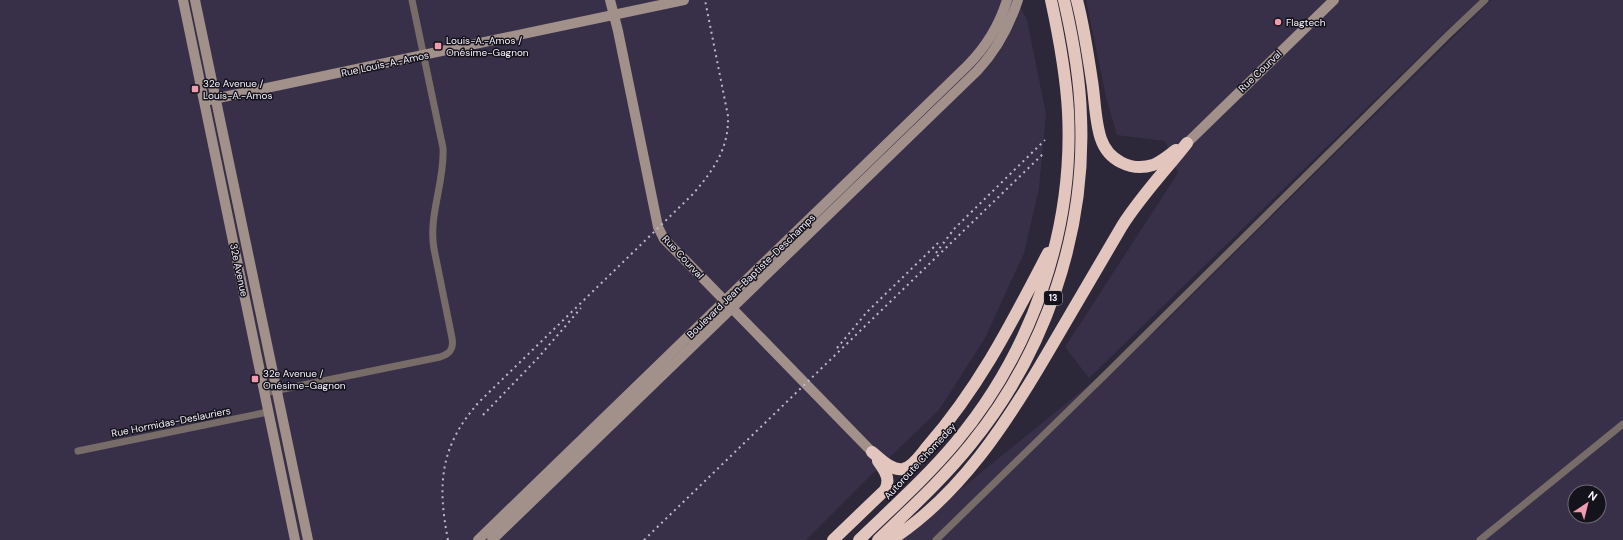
<svg xmlns="http://www.w3.org/2000/svg" width="1623" height="540" font-family="'DM Sans',sans-serif">
<style>
.built{fill:#383049;fill-rule:evenodd}
.lines{fill:none;stroke-linecap:round;stroke-linejoin:round}
.street{stroke:#776c68;stroke-width:7}
.secondary{stroke:#a2908a;stroke-width:10}
.highway{stroke:#e2c5bc;stroke-width:12}
.rail{stroke:#beb9c8;stroke-width:2;stroke-dasharray:2 4;stroke-linecap:butt}
.poi-dot{fill:#f29aae;stroke:#14121a;stroke-width:1.5}
.labels{text-anchor:middle;dominant-baseline:central;stroke-width:3;stroke-linejoin:round;paint-order:stroke}
.shield{fill:#14121a;stroke:#b2aeba;stroke-width:1}
.shield-label{font-size:9px;font-weight:bold;fill:#f5f1fe}
.poi-label{font-size:10px;fill:#f5f1fe;stroke:#14121a;text-anchor:start}
.street-label{font-size:10px;fill:#f5f1fe;stroke:#14121a}
</style>
<rect width="100%" height="100%" fill="#2d273a"/>
<path class="built" d="M0,0H1017L1027,20L1046,114L1039,188L1024,253L985,338L939,410L870,476L806,540H0Z
M1086,0H1481L1445,32L1089,378L1065,347L1178,173L1165,141L1117,135L1106,97Z
M1491,0H1623V540H898L1159,328ZM1575,492H1599V516H1575Z"/>
<g class="lines">
<path class="street" d="M264,393L440,357C450,354 454,349 452,338L434,249C428,215 445,182 443,148L412,0
M78,451L268,412
M936,540L1105,375L1448,35L1485,0
M1480,540L1623,424"/>
<path class="secondary" d="M183,0L295,540
M195,0L308,540
M610,0L618,31L658,227L664,239L689,264L872,452
M209,100L684,0
M1187,143L1334,0
M478,540L967,66C986,47 999,26 1007,0
M492,540L977,71C997,50 1009,27 1018,0"/>
<path class="highway" d="M1077,0C1084,27 1088,54 1092,81C1095,99 1095,122 1101,139C1108,160 1131,172 1153,165C1161,162 1169,155 1176,150
M872,452C880,458 891,471 903,469C913,467 921,454 927,447C980,386 1011,324 1048,253
M833,540L885,490C891,479 885,471 878,461
M859,540C892,508 926,478 956,442C1032,351 1074,231 1068,112C1066,74 1059,37 1051,0
M878,540C910,509 943,479 971,444C1045,353 1086,234 1081,117C1080,77 1073,39 1064,0
M891,540C960,495 1006,424 1047,354C1072,311 1097,269 1122,226C1141,196 1165,171 1187,143"/>
<path class="rail" d="M936,253L954,229L1045,140
M837,348L867,312L938,243
M483,415L537,359L581,308
M448,540C437,484 440,446 479,402L692,195C713,171 729,149 728,116L705,0
M644,540L1045,152"/>
</g>
<g class="poi-dot">
<circle cx="1278" cy="22" r="4"/>
<rect x="434" y="42" width="8" height="8" rx="2"/>
<rect x="191" y="85" width="8" height="8" rx="2"/>
<rect x="251" y="375" width="8" height="8" rx="2"/>
</g>
<g class="labels">
<rect class="shield" x="1044" y="291" width="18" height="14" rx="3"/>
<g class="shield-label">
<text x="1053" y="298">13</text>
</g>
<g class="poi-label">
<text x="1286" y="22">Flagtech</text>
<text x="446" y="40">Louis-A.-Amos /<tspan x="446" dy="12">Onésime-Gagnon</tspan></text>
<text x="203" y="83">32e Avenue /<tspan x="203" dy="12">Louis-A.-Amos</tspan></text>
<text x="263" y="373">32e Avenue /<tspan x="263" dy="12">Onésime-Gagnon</tspan></text>
</g>
<g class="street-label">
<text transform="translate(385 64) rotate(-12)">Rue Louis-A.-Amos</text>
<text transform="translate(1260 71) rotate(-44)">Rue Courval</text>
<text transform="translate(683 257) rotate(47)">Rue Courval</text>
<text transform="translate(239 270) rotate(78)">32e Avenue</text>
<text transform="translate(751 276) rotate(-44)">Boulevard Jean-Baptiste-Deschamps</text>
<text transform="translate(171 422) rotate(-11)">Rue Hormidas-Deslauriers</text>
<text transform="translate(920 461) rotate(-47)">Autoroute Chomedey</text>
</g>
</g>
<g transform="translate(1587 504) rotate(35)"><circle r="19" fill="#14121a" stroke="#6e6b75"/>
<path d="M0-3L7 15L0 10L-7 15Z" fill="#f29aae"/>
<text y="-6" font-size="11" font-weight="bold" text-anchor="middle" fill="#f5f1fe">N</text>
</g>
</svg>
